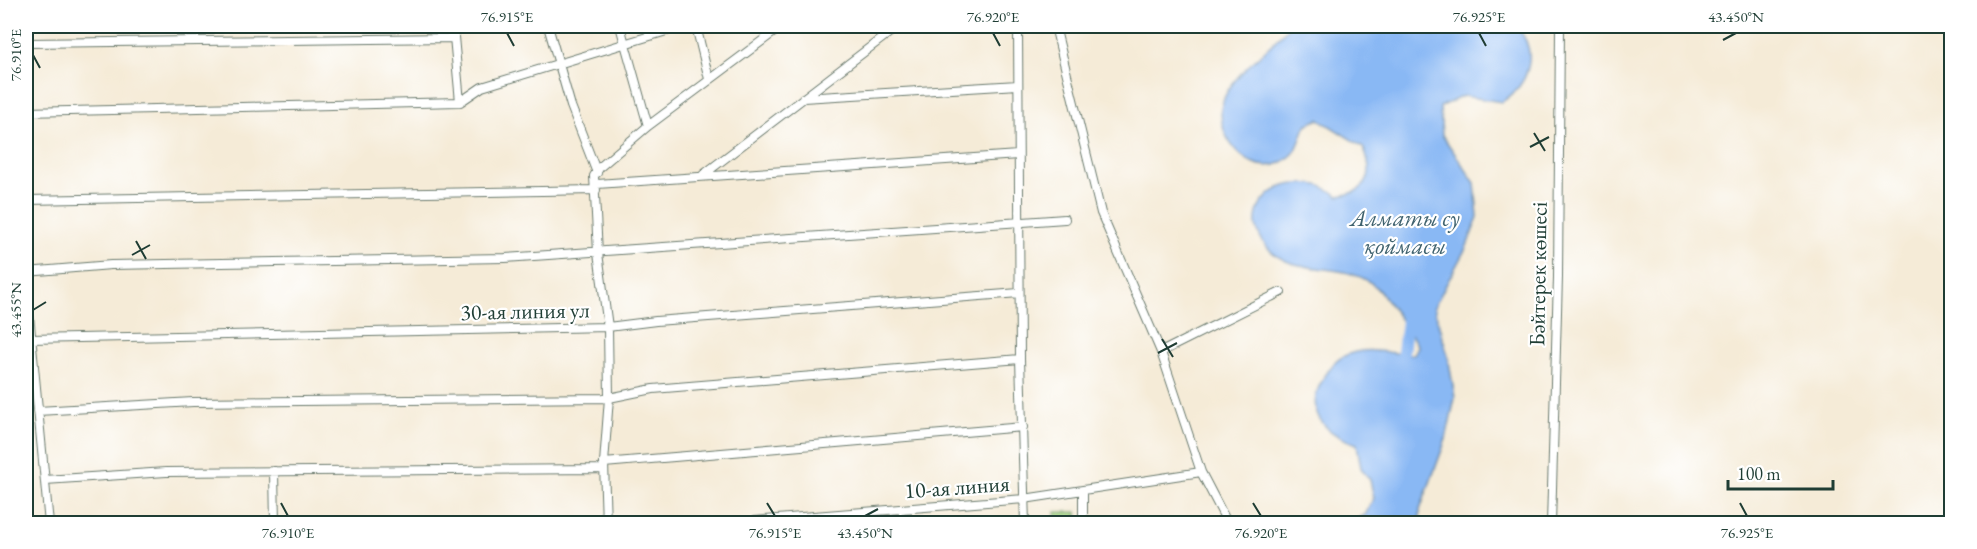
<svg xmlns="http://www.w3.org/2000/svg" width="1977" height="549" font-family="'EB Garamond',serif">
<style>
.green{fill:#a5d583;stroke:#62895c;stroke-width:1.5}
.water{fill:#89b8f4;stroke:#547a94;stroke-width:1.5}
.lines{fill:none;stroke-linecap:round;stroke-linejoin:round}
.river{stroke:#89b8f4;stroke-width:12}
.minor-casing{stroke:#6a7a6d;stroke-width:10}
.minor{stroke:#fff;stroke-width:8}
.ticks{fill:none;stroke:#1f3d34;stroke-width:2}
.labels{text-anchor:middle;dominant-baseline:central;stroke-width:4.5;stroke-linejoin:round;paint-order:stroke}
.street-label{font-size:22px;fill:#1f3d34;stroke:#fff}
.water-label{font-size:24px;font-style:italic;fill:#3f626e;stroke:#fff}
.neatline{fill:none;stroke:#1f3d34;stroke-width:2}
.ticks-label{font-size:15px;text-anchor:middle;fill:#1f3d34}
</style>
<rect width="100%" height="100%" fill="#fff"/>
<filter id="ink" filterUnits="userSpaceOnUse"><feTurbulence type="fractalNoise" baseFrequency=".0167" numOctaves="2"/><feDisplacementMap in="SourceGraphic" scale="12" xChannelSelector="R" yChannelSelector="G"/><feConvolveMatrix kernelMatrix="1 2 1 2 8 2 1 2 1" color-interpolation-filters="sRGB"/></filter>
<filter id="wash" filterUnits="userSpaceOnUse"><feTurbulence type="fractalNoise" baseFrequency=".008" numOctaves="4" result="noise"/><feDisplacementMap in="SourceGraphic" scale="24" xChannelSelector="R" yChannelSelector="G"/><feGaussianBlur stdDeviation="1.35" result="paint"/><feColorMatrix in="noise" values="0 0 0 0 0 0 0 0 0 0 0 0 0 0 0 0 0 1.4 0 .05"/><feComposite in="paint" operator="in"/></filter>
<g filter="url(#wash)">
<rect width="100%" height="100%" fill="#f5ebd7"/>
<path class="green" d="M1056,512H1077V523H1056Z"/>
<path class="water" d="M1289,26H1516C1540,52 1529,84 1502,102L1463,96L1440,107L1442,135L1475,183L1478,217L1467,246L1434,307L1448,356L1455,398L1446,439L1420,510V523H1349L1365,515L1374,498L1370,480L1361,468L1357,444C1325,434 1303,412 1323,379C1331,367 1335,359 1349,354C1372,345 1392,356 1414,354L1418,347L1413,338C1407,328 1379,288 1371,283C1336,258 1281,282 1259,234C1253,223 1256,209 1264,200C1272,190 1283,185 1296,184C1313,182 1324,185 1338,196C1370,192 1375,174 1363,147L1319,119L1306,125C1302,133 1299,148 1293,154C1259,189 1211,139 1223,101C1232,74 1271,49 1289,26Z"/>
<g class="lines">
<path class="river" d="M1401,368L1408,313"/>
</g>
</g>
<g filter="url(#ink)">
<g class="lines">
<defs>
<path id="minor" d="M548,26L571,106L597,173
M620,26L648,126
M696,26L709,79
M1018,26L1020,359L1025,524
M1055,26L1101,213L1161,352L1201,472L1228,524
M26,43L454,38
M803,98L1018,85
M460,102L482,87L683,26
M26,112L460,102L453,26
M703,175L898,26
M597,184L1018,155
M26,200L596,190
M26,272L111,265L505,258L1065,219
M26,283L49,524
M30,339L608,327L656,321L1019,293
M1161,352L1281,292
M38,411L193,402L609,398L653,389L1020,359
M604,463L1023,427
M274,471L275,524
M45,480L166,472L604,469
M606,524L604,463L609,398L608,327L598,253L594,176L600,167L648,126L782,26
M715,524L1024,499L1201,472
M1083,524V490
M1551,524L1558,277L1560,26"/>
</defs>
<use href="#minor" class="minor-casing"/>
<use href="#minor" class="minor"/>
</g>
</g>
<path class="ticks" d="M507,33L514,46M993,33L1000,46M1479,33L1486,46M1723,40L1736,33M33,55L40,68M1534,133L1545,151M1530,147L1549,137M136,241L146,259M132,255L150,245M33,310L46,302M1162,339L1173,357M1158,353L1177,343M281,503L288,516M767,503L775,516M1253,503L1261,516M1740,503L1747,516M865,516L878,509"/>
<g class="labels">
<g class="street-label">
<text transform="translate(1538 274) rotate(-89)">Бәйтерек көшесі</text>
<text transform="translate(525 311) rotate(-1)">30-ая линия ул</text>
<text transform="translate(957 487) rotate(-4)">10-ая линия</text>
</g>
<g class="water-label">
<text x="1405" y="217">Алматы су<tspan x="1405" dy="28">қоймасы</tspan></text>
</g>
</g>
<rect width="1977" height="549" fill="none" stroke="#fff" stroke-width="66"/>
<path d="M1728 480v9h105v-9" fill="none" stroke="#1f3d34" stroke-width="3"/>
<text x="1737" y="480" font-size="18" fill="#1f3d34" stroke="#ffffff" stroke-width="4.5" paint-order="stroke">100 m</text>
<rect x="33" y="33" width="1911" height="483" class="neatline"/>
<g class="ticks-label">
<text x="507" y="22">76.915°E</text>
<text x="993" y="22">76.920°E</text>
<text x="1479" y="22">76.925°E</text>
<text x="1736" y="22">43.450°N</text>
<text transform="translate(16 55) rotate(-90)" y="5">76.910°E</text>
<text transform="translate(16 310) rotate(-90)" y="5">43.455°N</text>
<text x="288" y="538">76.910°E</text>
<text x="775" y="538">76.915°E</text>
<text x="865" y="538">43.450°N</text>
<text x="1261" y="538">76.920°E</text>
<text x="1747" y="538">76.925°E</text>
</g>
</svg>
